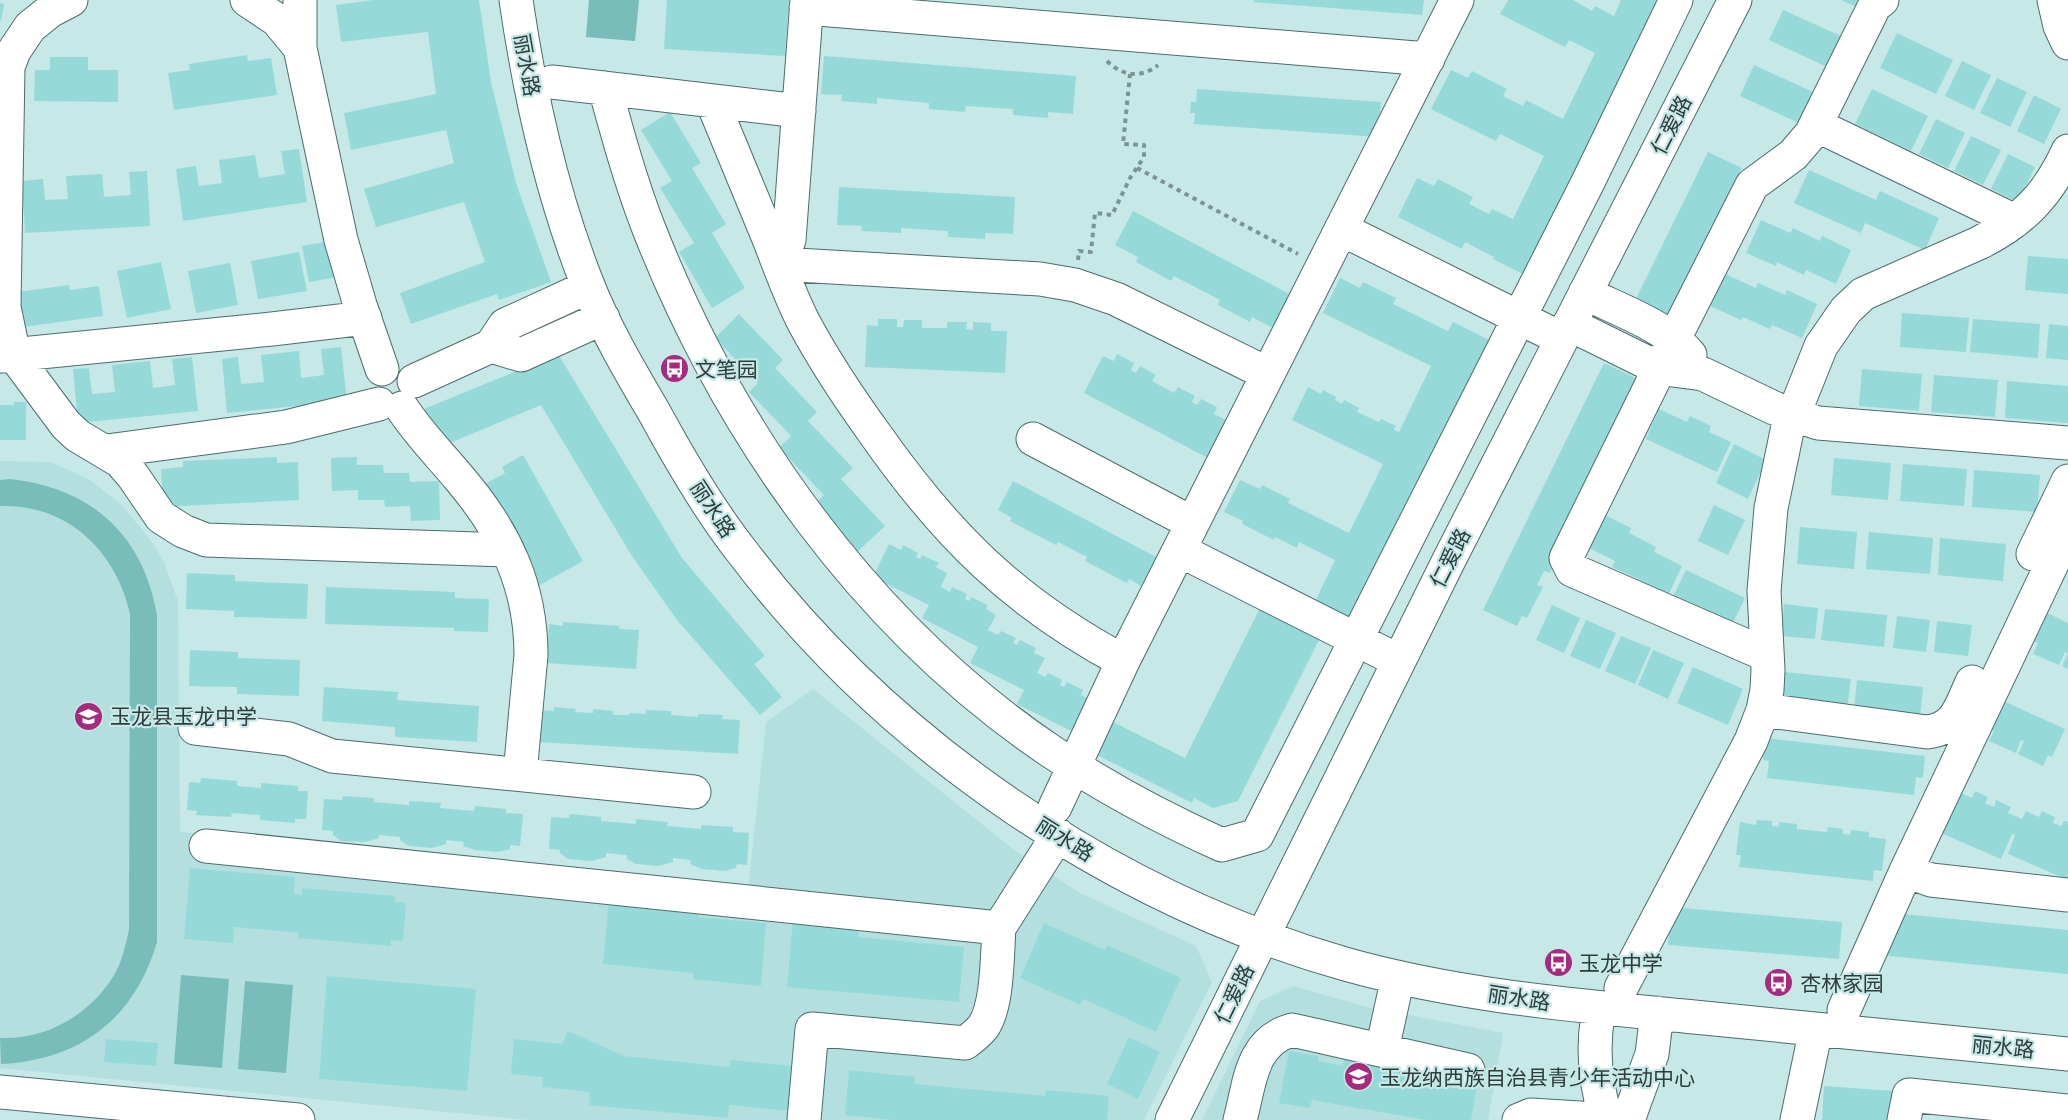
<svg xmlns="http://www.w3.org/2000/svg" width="2068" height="1120" font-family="Lora,'Noto Sans SC',serif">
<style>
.built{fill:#b3e0de}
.green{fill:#79bdbb}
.building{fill:#95dad9}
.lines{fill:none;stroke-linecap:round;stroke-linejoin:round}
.minor-casing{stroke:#4c6c6b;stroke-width:35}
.path{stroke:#7c9493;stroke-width:4;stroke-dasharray:4.5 4.5;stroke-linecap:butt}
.minor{stroke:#fff;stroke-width:33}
.labels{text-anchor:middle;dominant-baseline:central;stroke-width:4.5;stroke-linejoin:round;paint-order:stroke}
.street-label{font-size:21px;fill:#2e3c3b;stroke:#c6e8e7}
.poi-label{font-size:21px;fill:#2e3c3b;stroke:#c6e8e7;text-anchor:start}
</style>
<rect width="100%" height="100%" fill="#c6e8e7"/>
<path class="built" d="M0,461L51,462L90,480L123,506L151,541L163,560L178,601L180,832L748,890L766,722L813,689L1013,849L1080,893L1196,946L1212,982L1144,1120H528L0,1068Z
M1293,986L1367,1007L1503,1033L1488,1120H1202L1260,1001Z"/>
<path class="green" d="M589,0H639L635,41L586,37Z
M10,479C91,488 143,534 157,615V942C135,1018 81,1060 1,1064L0,1038C49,1040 94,1012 117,970C123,957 126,943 129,930L130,614C116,551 68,504 0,506V480Z
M181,975L229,979L222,1068L174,1064Z
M245,981L293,985L286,1073L238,1069Z"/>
<path class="building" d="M374,0H479L491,82L517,186L551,282L499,300L497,294L411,324L400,293L485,262L464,202L376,227L364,189L454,163L446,130L351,150L344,113L436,94L428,32L341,42L336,5Z
M667,0H789L785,56L664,49Z
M1254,0H1424L1422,15L1254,2Z
M1508,0H1573L1592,11L1595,6L1614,16L1621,0H1672L1529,277L1493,259L1494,257L1465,242L1462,249L1398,217L1417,178L1434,186L1438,179L1473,197L1469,204L1489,214L1492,209L1513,219L1544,156L1500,134L1496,141L1431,109L1451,70L1468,78L1472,71L1507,89L1503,96L1523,106L1526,100L1563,119L1595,53L1569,40L1565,47L1500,14Z
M1841,0H1858L1855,6Z
M0,3L4,4L1,21H0Z
M1783,10L1841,36L1827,67L1769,40Z
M1897,33L1953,60L1936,94L1880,68Z
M247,55L248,61L271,58L277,95L174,110L168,73L190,70L189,64Z
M824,56L1076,76L1073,114L1048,112V118L1013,115V109L966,106L965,112L929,109V103L877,98V104L841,101L842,95L821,94Z
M50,57H88V70H118V102L34,101L35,70H50Z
M1962,61L1991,75L1974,110L1945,96Z
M1754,65L1813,92L1799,123L1740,96Z
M1997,78L2027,92L2010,127L1980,113Z
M1197,89L1381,102L1378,137L1194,124L1195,113H1190L1191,102H1196Z
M1872,89L1928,116L1911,151L1855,124Z
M2034,95L2061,109L2044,144L2017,131Z
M670,112L701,163L692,168L726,224L712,233L745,288L712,308L679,252L694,243L660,188L672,181L641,130Z
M1936,119L1965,133L1948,168L1919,154Z
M1971,136L2001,150L1983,185L1954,171Z
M299,149L307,202L183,221L176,169L196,166L199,186L222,183L219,160L255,155L259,178L285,174L281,151Z
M1708,152L1742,168L1669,317L1635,301Z
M2008,154L2035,167L2018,202L1991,189Z
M1809,170L1876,200L1880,191L1939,218L1925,250L1865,223L1861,233L1794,203Z
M147,171L150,226L25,233L22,181L43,179L45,200L68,199L66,176L102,174L104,197L131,195L129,172Z
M839,187L1015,197L1013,234L985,233V239L948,237V231L901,228V233L861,231L862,226L837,225Z
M1133,211L1293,296L1275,329L1252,317L1250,322L1218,305L1220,300L1174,276L1171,281L1136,262L1138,257L1115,245Z
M1761,220L1790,233L1793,228L1820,241L1822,236L1851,250L1836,284L1806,270L1804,275L1777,262L1776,266L1746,253Z
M330,241L337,277L309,282L302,246Z
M299,252L307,291L258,299L251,261Z
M2028,256L2068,259V294L2025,290Z
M161,262L171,309L127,318L117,271Z
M230,263L238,305L196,313L188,271Z
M1725,274L1756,288L1758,283L1785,295L1787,290L1817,304L1802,338L1772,325L1770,329L1743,317L1741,320L1710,306Z
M1340,278L1360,288L1363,282L1396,298L1393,304L1448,331L1453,322L1493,342L1354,624L1314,604L1335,560L1299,542L1297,548L1275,537L1274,540L1242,524L1243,521L1224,512L1240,480L1260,489L1262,485L1290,499L1288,503L1349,533L1383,464L1292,420L1308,387L1321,394L1323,390L1336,397L1335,400L1342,404L1344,400L1359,408L1357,412L1379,422L1381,419L1396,426L1394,430L1399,432L1431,366L1323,313Z
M69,285L70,290L99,286L103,316L23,327L18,292Z
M1902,313L1969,318L1966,352L1900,347Z
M739,314L783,360L775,368L817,412L808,421L853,468L841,479L885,526L857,552L813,506L824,495L779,448L791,436L749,392L758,383L715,338Z
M878,319H897V327H903L904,320H922V328H947V322H967L966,329L973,330V322L991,323V331H1007L1005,373L865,367L867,325L878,326Z
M1973,319L2040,324L2038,358L1970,352Z
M2049,324L2068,326V360L2046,358Z
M341,347L347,401L227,413L222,359L238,357L241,384L264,382L261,355L299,351L301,378L324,375L321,349Z
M558,354L682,558L765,656L754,664L782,697L760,715L677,620L632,556L541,405L440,447L424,409Z
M1117,354L1134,363L1131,370L1136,373L1140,366L1156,375L1152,381L1174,393L1178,387L1195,396L1192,402L1197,405L1201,399L1217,407L1214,414L1228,421L1208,458L1084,393L1103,356L1114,361Z
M192,357L198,411L78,423L73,369L89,368L92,394L115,392L112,365L150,361L153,388L175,385L172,359Z
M1604,363L1640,380L1550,573L1544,571L1537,585L1543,587L1527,618L1522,616L1517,626L1483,610Z
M1862,369L1922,374L1919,411L1859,406Z
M1934,375L1998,380L1995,417L1931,412Z
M2007,381L2068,386V423L2005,418Z
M14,402H26V440H0V405H14Z
M1659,409L1687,422L1690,416L1711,426L1709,432L1731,442L1717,472L1646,439Z
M1734,444L1766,460L1748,499L1716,483Z
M523,455L583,561L538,586L481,486L505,473L502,467Z
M277,457V463L298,462L299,500L163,507L161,469L183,467V461Z
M357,457V465H383L384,473H409L410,482L439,481L440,520L411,521L410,506L385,507L384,500H358V490L332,491L331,458Z
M1834,458L1891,463L1888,500L1831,495Z
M1903,464L1967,469L1964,506L1900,501Z
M1974,470L2040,475L2037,512L1972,507Z
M1013,481L1156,557L1141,586L1129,579L1127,583L1085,561L1087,557L1058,542L1056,545L1010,521L1012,518L998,510Z
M1714,505L1745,520L1728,555L1698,541Z
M1603,514L1631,528L1629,533L1656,547L1654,552L1682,566L1666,600L1637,586L1640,580L1612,567L1615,561L1587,547Z
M1800,527L1857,532L1854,569L1797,564Z
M1869,532L1933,538L1930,574L1866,569Z
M1940,538L2006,544L2003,581L1938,575Z
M889,544L901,550L903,545L918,553L916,557L920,559L922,555L939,563L936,567L947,573L941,587L950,592L952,587L967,594L965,599L969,601L971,597L988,605L986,609L996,615L988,630L998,635L1001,631L1016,638L1013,643L1017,645L1020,640L1036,648L1034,653L1045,658L1037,673L1045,677L1048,673L1062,680L1060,685L1064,687L1067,682L1083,690L1081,695L1092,700L1075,733L1017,704L1024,690L970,663L978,647L922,618L929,605L873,577Z
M1686,570L1745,598L1730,629L1671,601Z
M187,573L235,575V581L308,584L307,619L234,617V611L186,609Z
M326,587L455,592V598L489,599L488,632L454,631V628L325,624Z
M1784,604L1818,608L1815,639L1781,636Z
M1552,605L1580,618L1564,653L1536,640Z
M1260,608L1320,638L1238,801L1213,808L1194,798L1192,803L1097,755L1113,722L1185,758Z
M1825,609L1887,615L1884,647L1821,640Z
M2045,612L2068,623V669L2062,666L2068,653L2065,652L2059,665L2033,654L2038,643L2032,641Z
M1897,616L1930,620L1926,652L1893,648Z
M1586,620L1616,633L1600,669L1570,656Z
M1937,621L1972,625L1968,656L1934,652Z
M563,622L619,626V629L639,630L636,669L546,663L549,624L563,626Z
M1621,636L1651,648L1635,684L1605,671Z
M190,650L238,652V658L300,660L299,696L237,694V687L189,686Z
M1653,650L1684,663L1668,699L1638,685Z
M1693,667L1743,689L1728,725L1677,703Z
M1785,672L1851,679L1847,710L1782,702Z
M1857,680L1923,687L1920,718L1854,710Z
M324,687L398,692L397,700L479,706L477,742L395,737V727L322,721Z
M2001,700L2065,729L2052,757L2048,755L2043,766L2018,754L2024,741L2021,740L2016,753L1989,741L1994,731L1988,729Z
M554,707L576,709L575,712L593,713V709L613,711V715H629V713L646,714V710L671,711V715L698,717V714L723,715L722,719L740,720L738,754L539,742L541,710L554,711Z
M1765,738L1925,756L1923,778L1916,777L1914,795L1767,778L1769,761L1763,760Z
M201,778L237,781V786L261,788V783L298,786V791H308L306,819H295V823L260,820V815L232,813L231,817L196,815L197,811L187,810L189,782L200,783Z
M1955,790L1972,798L1975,791L1988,797L1985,803L1994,807L1996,800L2011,807L2008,813L2022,819L2026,811L2039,817L2042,811L2055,817L2053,823L2061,826L2064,821L2068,822V880L2008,854L2015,835L2012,834L2001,859L1941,833Z
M343,796L374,798V802L409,805V801L441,803L440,808L474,811L475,806L506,809V813L523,814L520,846L510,845V849L498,852L475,850L463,846L464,842L446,840V844L432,848L409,846L400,840V837L379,835V838L365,842L341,841L333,835V831L322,830L324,799L342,800Z
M570,814L601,817V821L636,824V819L668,822L667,826L701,829V825L733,827V832L749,833L747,865L737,864L736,868L725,871L702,869L690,864L691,860L673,858V862L659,866L636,864L627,859V855L606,853V857L591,861L568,859L560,853V850L549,849L551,817L569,818Z
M1757,820L1772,821V826L1779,827V822L1797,824V829L1827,832L1828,827L1843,829V834L1850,835L1851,830L1869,832V837L1886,839L1882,871L1874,870L1873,881L1739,867L1741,855H1736L1740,822L1756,825Z
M190,868L295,877L294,894L302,895V888L395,896V902L406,903L403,941L391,940V946L298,938L299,933L234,927L233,943L184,939Z
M609,900L699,908L698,917L766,923L761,986L693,979V973L603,964Z
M1671,907L1842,922L1839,959L1668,945Z
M1892,913L2068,930V974L1879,955Z
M793,919L859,925L858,937L964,947L959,1002L787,987Z
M1044,923L1105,950L1107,945L1181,978L1156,1032L1083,999L1080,1005L1020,978Z
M327,976L476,989L467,1091L319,1079Z
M568,1031L624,1056L730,1067V1060L794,1066L790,1111L729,1105L728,1118L589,1105L590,1092L542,1087L543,1077L511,1074L514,1039L562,1044Z
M1129,1037L1160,1052L1138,1099L1107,1084Z
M106,1039L158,1043L156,1066L104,1062Z
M1289,1051L1319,1056L1318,1061L1343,1066L1344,1056L1426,1071L1424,1080L1446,1084L1447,1080L1477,1085L1471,1120H1426L1312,1100L1310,1108L1279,1103Z
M849,1070L915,1077L914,1084L1045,1096L1046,1090L1109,1096L1107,1120H893L845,1115Z
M1824,1086L1894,1091L1892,1120H1822Z"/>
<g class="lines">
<defs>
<path id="minor" d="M71,0L50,11L30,27L14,51L8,67L4,307L14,355L66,425L78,436L120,461L133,476L161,517L183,531L206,540L507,550
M247,0L277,20L300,48L341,240L360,305L382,369
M300,0V48
M516,0C530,96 551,192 587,283C604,327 630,371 654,412C680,460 709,510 743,553C890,746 1111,897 1345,964C1455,995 1570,1005 1684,1016C1812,1029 1940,1041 2068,1054
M807,0L789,240L779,264L1040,279L1075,285L1116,299L1268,374
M2054,0L2060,26L2068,43
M806,8L1428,59
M552,82L799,111
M605,88C618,136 631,183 649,229C729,433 866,626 1049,750C1104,787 1162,818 1222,845L1257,835L1588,182L1676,0
M712,101C731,147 750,193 769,239C780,267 790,296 804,323C825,362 849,398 875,434C946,535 1013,602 1123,661
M1816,125L2015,221
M1341,229L1562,339
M1585,293C1619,310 1666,326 1690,355
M1569,324L1646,362L1672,370L1703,374L1774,408L1818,423L2068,443
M491,346L521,355L603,318
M0,356L272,329L365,318
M414,381L491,346L505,325L588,287
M402,408C419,434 441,456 460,479C505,532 531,586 531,655L520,774
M1033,439L1192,523
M107,451L286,427L379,404
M1179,550L1399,661
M2033,554L2068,481
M1767,655L1572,570L1566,558L1674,339L1752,185L1793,155L1811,134L1875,5L1882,0
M1763,710L1927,732C1957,729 1961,705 1972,682
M195,728L289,739L332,756L694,792
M1055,807L1123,661L1457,0
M206,846L999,928L1058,835
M1906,871L1931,880L2068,895
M1621,988L1751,741L1763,710L1767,690L1768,670L1764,591L1771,508L1787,431L1821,346L1846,310L1863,294L1979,243C2023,221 2048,195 2068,151
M1599,1008C1592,1046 1594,1083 1607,1120
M1844,1010L1906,871L2068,530
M1382,1050L1398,977
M0,1092L298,1120
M804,1120L812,1029L965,1043C972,1038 978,1033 983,1027C998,1006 997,955 999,928
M1172,1120L1449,560L1735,0
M1240,1120C1250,1084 1250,1042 1292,1030L1468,1070
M1519,1120L1531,1115L1612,1120
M1628,1120L1652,1054L1657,1013
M1797,1120L1816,1029
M1904,1120L1909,1095L2068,1111"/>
</defs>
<use href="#minor" class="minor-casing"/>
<path class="path" d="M1107,61C1122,76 1141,79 1158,65
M1137,168L1298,254
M1078,260L1079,251L1091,252L1095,213L1112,215L1130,178L1144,157V145L1123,144L1130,74"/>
<use href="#minor" class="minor"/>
</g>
<defs>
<symbol id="bus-disc" viewBox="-11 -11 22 22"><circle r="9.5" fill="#a62b7e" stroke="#c6e8e7"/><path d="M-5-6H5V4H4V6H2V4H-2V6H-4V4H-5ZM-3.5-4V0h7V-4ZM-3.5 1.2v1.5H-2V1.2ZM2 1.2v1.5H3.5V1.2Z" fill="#fff"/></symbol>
<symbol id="school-disc" viewBox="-11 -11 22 22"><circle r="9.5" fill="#a62b7e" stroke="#c6e8e7"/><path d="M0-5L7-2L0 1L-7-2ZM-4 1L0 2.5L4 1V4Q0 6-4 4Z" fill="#fff"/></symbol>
</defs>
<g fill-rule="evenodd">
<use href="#bus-disc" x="658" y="352" width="33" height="33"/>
<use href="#school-disc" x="72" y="700" width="33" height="33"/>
<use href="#bus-disc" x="1542" y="946" width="33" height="33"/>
<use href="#bus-disc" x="1762" y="966" width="33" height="33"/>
<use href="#school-disc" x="1342" y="1060" width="33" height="33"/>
</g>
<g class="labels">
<g class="street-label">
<text transform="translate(527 65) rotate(80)">丽水路</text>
<text transform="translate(1671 125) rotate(-63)">仁爱路</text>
<text transform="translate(713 509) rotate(57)">丽水路</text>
<text transform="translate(1450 558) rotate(-63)">仁爱路</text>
<text transform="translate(1065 839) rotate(32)">丽水路</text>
<text transform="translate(1234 994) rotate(-64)">仁爱路</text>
<text transform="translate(1519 998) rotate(9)">丽水路</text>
<text transform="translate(2003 1047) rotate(6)">丽水路</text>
</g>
<g class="poi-label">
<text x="695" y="369">文笔园</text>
<text x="110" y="716">玉龙县玉龙中学</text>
<text x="1579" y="963">玉龙中学</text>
<text x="1800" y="983">杏林家园</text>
<text x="1380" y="1077">玉龙纳西族自治县青少年活动中心</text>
</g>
</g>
</svg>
